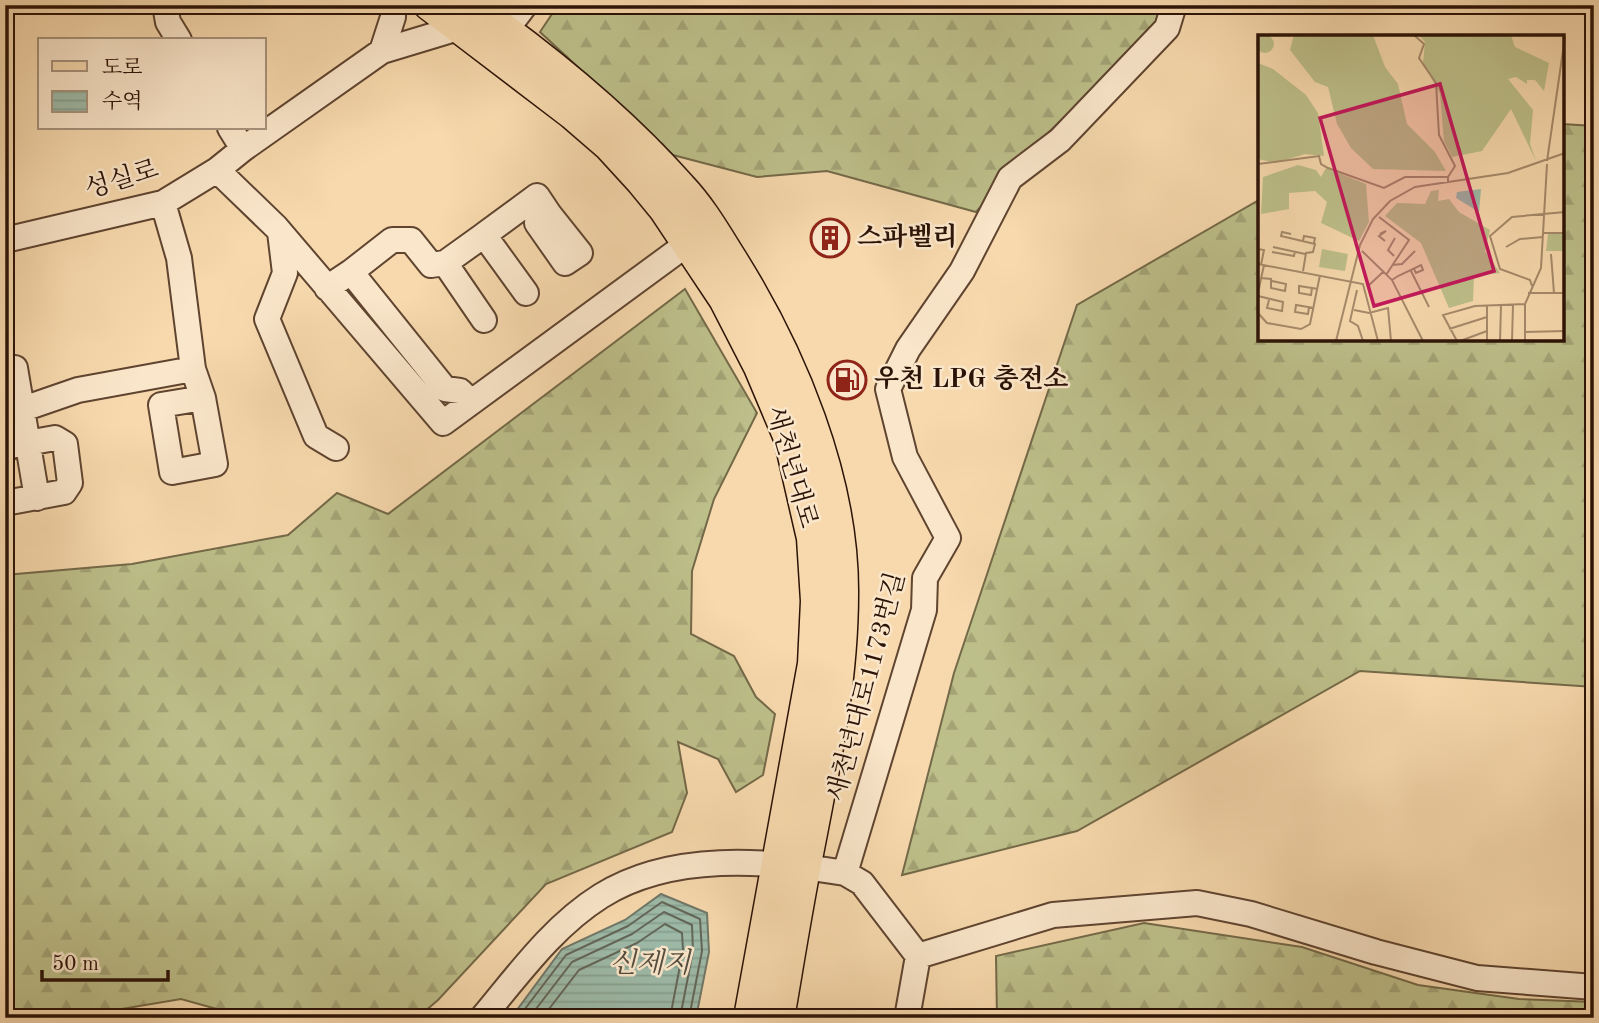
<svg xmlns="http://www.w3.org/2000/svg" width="1599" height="1023" font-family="'Old Standard TT','Noto Serif KR',serif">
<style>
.forest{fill:url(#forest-firs);stroke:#746948;stroke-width:2}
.water{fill:url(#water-rules);stroke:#707768;stroke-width:2}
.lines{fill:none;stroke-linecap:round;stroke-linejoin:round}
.shore{stroke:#646658;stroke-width:2}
.minor-casing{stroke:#5f4430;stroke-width:28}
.major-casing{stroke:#2c1307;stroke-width:33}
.minor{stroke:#fae6ca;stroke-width:24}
.major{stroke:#f7d9ad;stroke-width:30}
.labels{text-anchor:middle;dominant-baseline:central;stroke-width:5;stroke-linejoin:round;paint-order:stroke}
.street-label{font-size:26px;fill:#2c1307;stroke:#fae6ca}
.poi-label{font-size:26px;font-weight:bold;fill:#2c1307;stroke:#fae6ca;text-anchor:start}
.water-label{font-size:28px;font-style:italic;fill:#544d3f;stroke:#fae6ca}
.inset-road{fill:none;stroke:#a68a6b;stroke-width:2}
.view{fill:#c2185b;fill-opacity:0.15;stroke:#c2185b;stroke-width:3.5}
.inset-edge{fill:none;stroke:#2c1307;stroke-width:3.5}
</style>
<defs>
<pattern id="forest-firs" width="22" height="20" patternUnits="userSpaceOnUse" patternTransform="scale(1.75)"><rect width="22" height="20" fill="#bdbf8a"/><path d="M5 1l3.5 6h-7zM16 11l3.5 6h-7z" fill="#a3a376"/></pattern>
<pattern id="water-rules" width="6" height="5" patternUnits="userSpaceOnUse" patternTransform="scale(1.75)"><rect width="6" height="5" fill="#9dbaa8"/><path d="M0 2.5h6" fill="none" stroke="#879f8f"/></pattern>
</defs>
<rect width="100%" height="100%" fill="#f7d9ad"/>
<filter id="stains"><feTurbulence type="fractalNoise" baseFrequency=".00286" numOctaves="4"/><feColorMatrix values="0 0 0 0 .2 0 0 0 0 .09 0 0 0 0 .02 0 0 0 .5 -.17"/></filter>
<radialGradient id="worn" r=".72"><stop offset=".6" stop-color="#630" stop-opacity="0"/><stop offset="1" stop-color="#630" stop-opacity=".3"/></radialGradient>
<path class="forest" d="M558,5H1163L1151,32L1041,140L976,212L827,171L757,177L673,155L540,32Z
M1562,124L1594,126V687L1360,671L1077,831L902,875L954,673L1077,305L1259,200L1260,340H1562Z
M685,289L757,413L714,499L692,571L691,634L734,656L756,697L775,714L763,775L736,792L718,759L678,742L687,793L672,832L546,884L438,1000L417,1018H249L181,999L68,1018H5V872L9,857L5,855V575L132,564L288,535L337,493L388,514Z
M1144,923L1302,947L1418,985L1519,999L1594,1002V1018H997L996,956Z"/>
<path class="water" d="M661,894L707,913L709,952L696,1018H511L562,949L625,920Z"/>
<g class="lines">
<path class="shore" d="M518,1018L566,955L628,926L662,902L700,919L702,951L689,1018
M529,1018L572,962L632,934L664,912L692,925L693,951L680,1018
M542,1018L579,970L637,943L665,924L682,933L683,950L670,1018"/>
<defs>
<path id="minor" d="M165,5L168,22L179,40
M506,30L525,5
M382,51L393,17V5
M230,128L243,149
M217,170L276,227L443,423L687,244
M163,203L179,258L193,369L203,398L215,464L172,472L161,405L203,398
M280,232L285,273L267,319L316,436L336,448
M484,235L537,196L549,214L537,223L565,263L580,253L549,214
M5,240L163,203L217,170L243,149L382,51L458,28
M445,263L484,235L526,293
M351,272L392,240H411L431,265L445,263L484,320
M327,288L351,272L445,389L460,391L471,402
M15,368L37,498
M5,412L23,409L78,390L193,369
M5,447L55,438L65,444L70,483L64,492L5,503
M845,873L862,883L918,956L1053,915L1197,903L1251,914L1376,952L1477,978L1594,987
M482,1018C518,975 553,926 601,896C671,852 767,860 845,873L924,610L925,578L948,538L905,457L888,389L908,349L962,271L1010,178L1060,140L1167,28L1174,5
M907,1018L918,956"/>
<path id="major" d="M429,5L572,114L609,146L641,181L664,209L724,299L759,367L789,438L812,538L816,601L813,664L749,1018
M471,5C546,58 620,118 681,187C701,208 716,234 731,258C792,355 844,479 843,594C843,685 823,775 806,864C796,915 788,966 779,1018"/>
</defs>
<use href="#minor" class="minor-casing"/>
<use href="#major" class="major-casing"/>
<use href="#minor" class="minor"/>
<use href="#major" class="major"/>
</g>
<defs>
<symbol id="building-ring" viewBox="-11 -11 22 22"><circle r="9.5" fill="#fae6ca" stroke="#8f2418" stroke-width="1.5"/><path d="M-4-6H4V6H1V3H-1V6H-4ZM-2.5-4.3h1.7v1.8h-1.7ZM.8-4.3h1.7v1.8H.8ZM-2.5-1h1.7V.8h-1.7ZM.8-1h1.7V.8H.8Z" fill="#8f2418"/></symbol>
<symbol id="fuel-ring" viewBox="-11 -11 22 22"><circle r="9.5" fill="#fae6ca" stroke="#8f2418" stroke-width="1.5"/><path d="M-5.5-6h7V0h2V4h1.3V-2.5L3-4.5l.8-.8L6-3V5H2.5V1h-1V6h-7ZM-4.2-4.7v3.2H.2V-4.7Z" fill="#8f2418"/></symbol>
</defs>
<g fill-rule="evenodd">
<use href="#building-ring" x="808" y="216" width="44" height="44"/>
<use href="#fuel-ring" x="825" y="358" width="44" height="44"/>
</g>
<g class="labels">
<g class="street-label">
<text transform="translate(122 180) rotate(-17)">성실로</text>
<text transform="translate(791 467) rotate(74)">새천년대로</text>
<text transform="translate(867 687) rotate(-75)">새천년대로1173번길</text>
</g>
<g class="poi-label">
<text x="857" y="238">스파벨리</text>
<text x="874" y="380">우천 LPG 충전소</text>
</g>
<g class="water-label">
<text x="650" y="965">신제지</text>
</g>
</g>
<g transform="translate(1258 35)">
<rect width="306" height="306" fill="#f7d9ad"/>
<path d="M-2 9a9 9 0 1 1 18 0a9 9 0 1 1-18 0ZM36,0H115L127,32L140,49L149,89L177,117L188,136L115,134L93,113L79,89L70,52L57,47L32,15ZM253,0L257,12L291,28L286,56L277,45H269V49L258,42L250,44L275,75L272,109L278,126L253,74L224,116L194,122L186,106L182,59L165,28L167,7L162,1ZM0,28L15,34L48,60L60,78L66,121L47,119L17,128L0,124ZM40,130L58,135L63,142L68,133L108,149L111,187L101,206L63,188L69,167L57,156L31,158V174L3,179L5,142ZM181,155L180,166L191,164L201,177L232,195L227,216L242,238L216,241L215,266L191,273L163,208L127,181L139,168L167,169L173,156Z" fill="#bdbf8a"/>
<path d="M290,199H306V216H288ZM64,214L90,219L87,236L61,232Z" fill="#bdbf8a"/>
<path d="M223,154L221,177L198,163L199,157Z" fill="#9dbaa8"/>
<path class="inset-road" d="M156,0L166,9L161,23L178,48L181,100L197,131L190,142M289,126L307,2M0,129L61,121L63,129L70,133L126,153L147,142H190V147M121,182L151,205L128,240M285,198H307M33,199L24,197L23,201L57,209L55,217L48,218L45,236M122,199L128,196L121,201L127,206M45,206L46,201L57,203L56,208M15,212L47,219M248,212L262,204L285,202M0,214L6,215L3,230M104,216L134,245L165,306M14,217L36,221L37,216M293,219L296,258M136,221L130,215L137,203M0,229L105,249L120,306M134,230L144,229L157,216M153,236L171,272M3,243L13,244V253L27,256L28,249L14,246M134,245L140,241L163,230L165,235L158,238L156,234M274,251L272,245L242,234L232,201L254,182L307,177M109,252L125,237M54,253L41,251V258L53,260L54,253L60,254M99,255L92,286L100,291L105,306M0,258L6,230M270,258H307M0,261L25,267L24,276L9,273L11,265M229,271V306M51,272L50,279L37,277L38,270L56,273M96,275L111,278L130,273L133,306M0,278L9,288L43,294L52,289L62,240M191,294L229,282M266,297L307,296M78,306L102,210L115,184L132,166L157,152L250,138L307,118M199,306L185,280L217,271L267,269M202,306L229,296M242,306L243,270M254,306L255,270M267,306V269L283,233L289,129"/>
<path class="view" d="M182,49L236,236L116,271L62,83Z"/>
<rect width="306" height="306" class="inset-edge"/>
</g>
<rect width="1599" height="1023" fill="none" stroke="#f7d9ad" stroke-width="28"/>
<rect x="7" y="7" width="1585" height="1009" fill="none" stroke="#2c1307" stroke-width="3.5"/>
<rect x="14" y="14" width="1571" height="995" fill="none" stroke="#2c1307" stroke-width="2"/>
<rect x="38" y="38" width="228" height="91" fill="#fae6ca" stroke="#a8927c" stroke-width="2"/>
<rect x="52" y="61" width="35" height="10" fill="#f7d9ad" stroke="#a8927c" stroke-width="2"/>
<text x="102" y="74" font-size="21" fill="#2c1307">도로</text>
<rect x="52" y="91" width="35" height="21" fill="url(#water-rules)" stroke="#a8927c" stroke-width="2"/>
<text x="102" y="108" font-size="21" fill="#2c1307">수역</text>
<path d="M42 970v10h126v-10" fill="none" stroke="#2c1307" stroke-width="3.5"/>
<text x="52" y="970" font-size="21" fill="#2c1307" stroke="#fae6ca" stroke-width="5" paint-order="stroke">50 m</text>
<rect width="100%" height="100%" filter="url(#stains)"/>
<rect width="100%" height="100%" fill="url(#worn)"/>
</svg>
